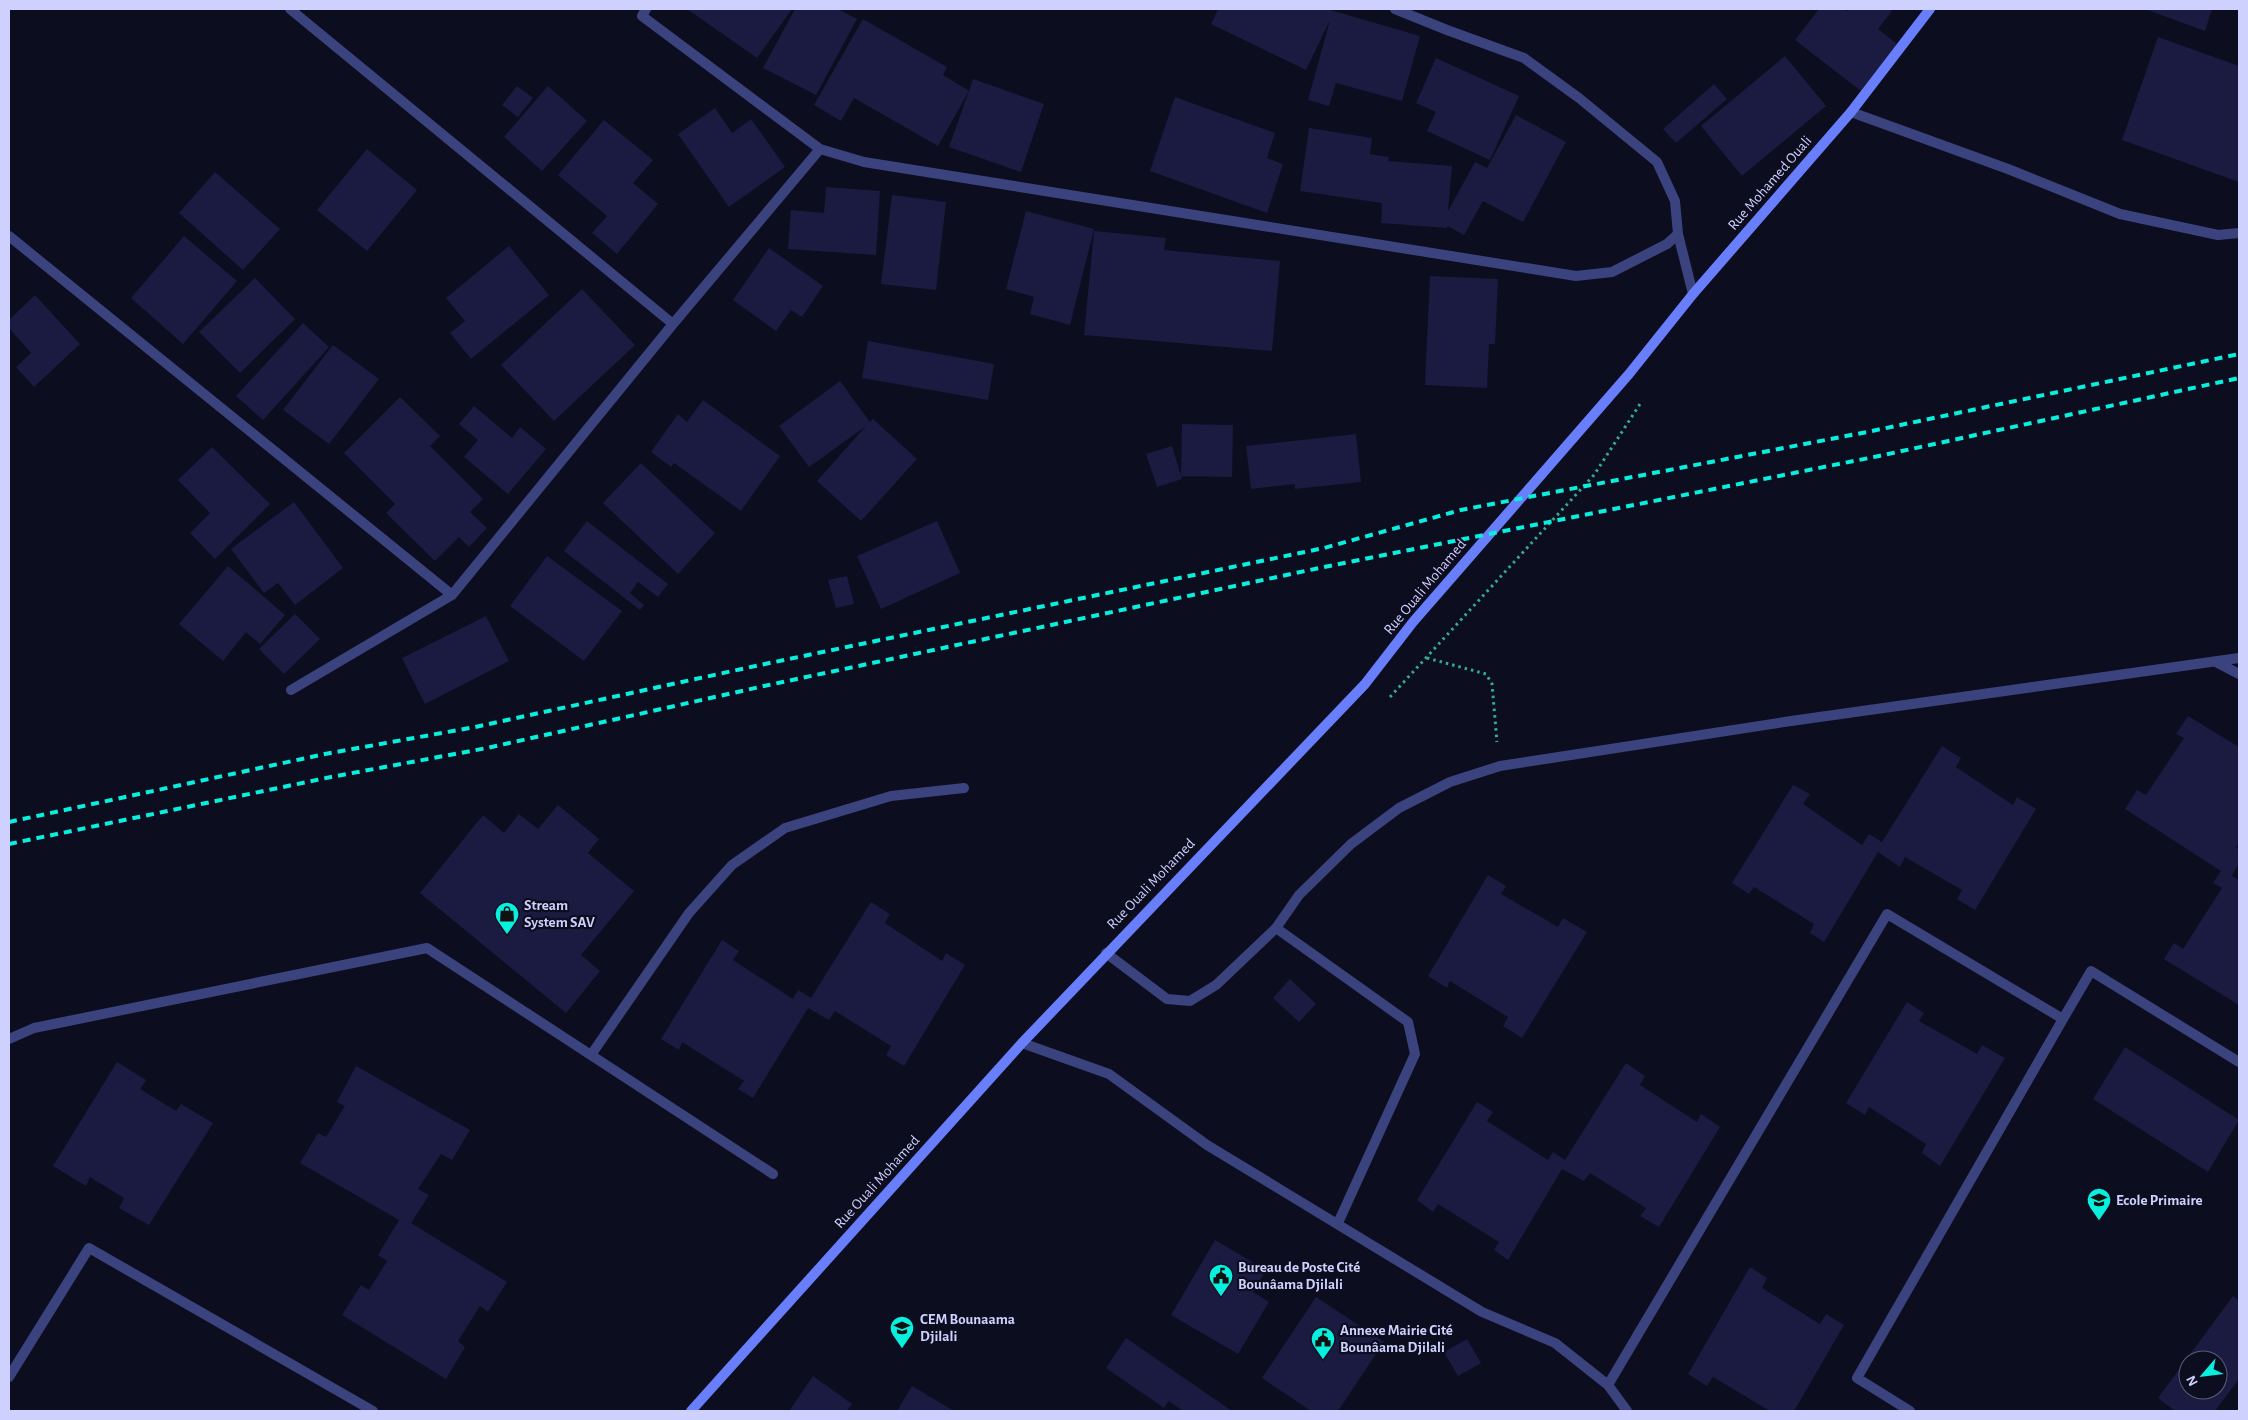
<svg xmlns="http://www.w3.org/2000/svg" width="2248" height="1420" font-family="'Alegreya Sans',sans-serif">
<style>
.building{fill:#1b1a40;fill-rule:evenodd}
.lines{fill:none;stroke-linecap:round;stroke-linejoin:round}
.path{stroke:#32ad90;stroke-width:3;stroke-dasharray:2.5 4;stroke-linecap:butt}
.street{stroke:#3a437d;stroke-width:10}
.secondary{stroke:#687efa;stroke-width:10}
.rail{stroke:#08efde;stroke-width:4;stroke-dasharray:8 6;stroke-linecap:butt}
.labels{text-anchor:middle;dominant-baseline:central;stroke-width:4.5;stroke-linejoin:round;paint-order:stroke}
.street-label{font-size:15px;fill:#ced0fd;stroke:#0d0d20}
.poi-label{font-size:15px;font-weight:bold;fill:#ced0fd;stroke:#0d0d20;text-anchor:start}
</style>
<rect width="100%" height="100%" fill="#0d0d20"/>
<path class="building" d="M687,9H792L757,58Z
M795,9H838L857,19L816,95L763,68Z
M1218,9H1327L1420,36L1402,101L1336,83L1329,106L1308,100L1330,20L1306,70L1211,24Z
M1819,9H1844L1847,11L1849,9H1890L1892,11L1878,29L1897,44L1861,91L1795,40Z
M2145,9H2212L2205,31Z
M863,19L947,67L943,75L969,91L973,79L1044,104L1021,172L949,147L969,91L938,146L854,98L841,121L814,105Z
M2158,37L2239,66V182L2122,140Z
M1785,56L1826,106L1742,176L1701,126Z
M1436,58L1519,96L1490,160L1427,131L1436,112L1416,103Z
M1714,84L1727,99L1676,143L1663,129Z
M517,86L533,98L518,117L502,105Z
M548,86L587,121L542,171L504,137Z
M1175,97L1275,133L1267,158L1283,164L1267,213L1150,171Z
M715,108L732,133L751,119L785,167L729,207L678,134Z
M1516,115L1566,142L1523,222L1483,201L1464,235L1447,226V228L1381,223L1382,203L1300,191L1309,128L1372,138L1370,154L1389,157L1388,161L1452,166L1448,211L1475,162L1487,168Z
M604,120L653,160L633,183L658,204L617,254L592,233L607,216L558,175Z
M367,149L417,190L367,251L317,210Z
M215,172L280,229L243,270L179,213Z
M826,187L880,191L876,255L788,249L791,210L824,213Z
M892,195L946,202L936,290L881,284Z
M1026,211L1094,229L1070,325L1030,314L1034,297L1006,289Z
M1094,231L1166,238L1164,250L1280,261L1272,351L1084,335Z
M184,236L237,281L183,344L131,298Z
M509,246L549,295L471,359L450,333L465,321L446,298Z
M769,248L823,286L802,317L791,310L776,331L733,300Z
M1430,276L1498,279L1495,344H1489L1487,388L1425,385Z
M255,278L295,319L240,373L199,332Z
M582,289L635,345L554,421L501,365Z
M35,295L80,344L34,387L16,367L31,353L9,328V320Z
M303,323L329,347L263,420L236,396Z
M868,341L994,364L988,400L862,378Z
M333,345L379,379L329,444L283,410Z
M840,381L870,422L873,419L917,459L861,521L817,481L866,426L809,467L779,426Z
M400,397L440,436L430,446L483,499L470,512L487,528L469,547L459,537L435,561L386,513L395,504L344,453Z
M703,400L780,456L741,511L674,463L671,467L651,452L678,414L687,422Z
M474,406L512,438L520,427L546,449L508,494L464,457L478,440L459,424Z
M1182,424L1233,425L1232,477L1181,476Z
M1356,434L1361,482L1295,489V484L1251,489L1246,446Z
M1172,446L1182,479L1157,487L1146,454Z
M212,447L270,504L215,559L190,533L210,513L178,480Z
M641,463L715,533L678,574L603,503Z
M294,502L343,568L295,605L278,583L264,593L231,549Z
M587,521L668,584L658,597L638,582L630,593L644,605L640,610L564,551Z
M937,521L960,573L881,609L857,556Z
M547,556L622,611L584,661L510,606Z
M228,566L285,615L260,644L246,632L223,661L179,624Z
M847,576L854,604L836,608L828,580Z
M295,614L320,639L284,674L259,649Z
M486,616L509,661L425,704L402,658Z
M2188,716L2239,747V842L2236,848L2239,849V863L2232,876L2239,880V1005L2164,959L2174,943L2183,949L2222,888L2213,883L2221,871L2125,809L2137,790L2146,795L2184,738L2176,734Z
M1942,746L1961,758L1956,767L2013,805L2017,797L2036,809L1975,910L1957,899L1962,890L1905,857L1900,867L1878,852L1824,942L1810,933L1814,924L1754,887L1749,894L1732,883L1793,785L1810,794L1803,804L1862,845L1869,834L1882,842Z
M558,805L599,839L588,853L634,891L581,955L600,971L566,1013L420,893L483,815L504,833L519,814L538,829Z
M1488,875L1506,886L1501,894L1558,927L1563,918L1587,932L1522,1038L1503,1026L1508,1017L1450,981L1447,988L1428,976Z
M871,902L890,914L885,923L942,961L946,953L965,965L904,1066L886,1055L891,1046L835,1011L829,1020L808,1008L753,1098L738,1089L744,1081L682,1042L679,1050L661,1039L722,940L739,951L733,960L793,999L798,990L811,998Z
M1290,979L1316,1004L1299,1022L1273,998Z
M1907,1002L1924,1013L1919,1021L1977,1054L1982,1045L2005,1058L1940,1166L1922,1153L1926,1144L1869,1107L1865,1115L1846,1103Z
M2125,1047L2239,1120L2208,1172L2093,1099Z
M117,1062L146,1080L140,1089L176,1111L181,1104L213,1123L149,1225L119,1208L124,1198L90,1177L86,1186L53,1166Z
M1626,1063L1645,1076L1640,1085L1697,1122L1701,1114L1720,1127L1659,1227L1640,1216L1646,1208L1590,1173L1584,1181L1562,1169L1508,1260L1494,1250L1499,1242L1438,1204L1433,1212L1417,1200L1477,1102L1493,1112L1487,1121L1548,1160L1553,1152L1565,1160Z
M356,1066L470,1130L452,1160L441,1154L418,1189L429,1195L411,1223L507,1282L488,1312L480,1306L458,1341L465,1347L446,1379L342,1315L361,1285L369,1290L387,1261L378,1255L399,1220L300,1163L318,1133L326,1137L345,1106L337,1102Z
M1215,1240L1266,1270L1253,1292L1269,1302L1238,1354L1171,1315Z
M1750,1267L1767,1278L1762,1288L1820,1324L1826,1314L1844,1325L1794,1411H1770L1713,1377L1707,1386L1688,1374Z
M2233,1296L2239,1300V1379L2215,1411H2175L2158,1398ZM2188,1360H2218V1390H2188Z
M1316,1297L1384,1342L1338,1411H1311L1262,1378Z
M1126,1338L1232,1411H1183L1169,1401L1164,1408L1106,1368Z
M1467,1339L1481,1363L1458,1376L1444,1352Z
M813,1376L852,1404L847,1411H789Z
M912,1386L954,1411H897Z"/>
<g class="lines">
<path class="path" d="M1427,658L1486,674L1492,684L1497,742
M1390,697L1594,475L1640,404"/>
<path class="street" d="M290,9L673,324
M646,9L642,16L820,149
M1395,9L1447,30L1524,58L1579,98L1657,162L1675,201L1678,234L1693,294
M1851,112L2008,169L2120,214L2218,235L2239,233
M9,236L452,595
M2216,662L2239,674
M291,690L452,595L673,324L820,149L864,162L1576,276L1612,272L1667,244L1678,234
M1276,928L1408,1022L1415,1054L1338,1223
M1106,953L1167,999L1190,1001L1216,985L1276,928L1299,895L1351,844L1399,808L1450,782L1500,766L1791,721L2239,658
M2063,1019L2091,971L2239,1062
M9,1039L34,1028L427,948L773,1174
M1022,1043L1109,1074L1207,1145L1482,1312L1555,1343L1608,1385L1627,1411
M591,1055L689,913L732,865L785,828L891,796L964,788
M9,1377L89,1248L373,1411
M1608,1385L1887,914L2063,1019L1857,1378L1910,1411"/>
<path class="secondary" d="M691,1411L1022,1043L1365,684L1413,622L1629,374L1693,294L1851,112L1930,9"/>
<path class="rail" d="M9,822L325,754L475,727L760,665L1324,548L1461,510L1867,432L2239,354
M9,844L331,777L487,748L764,686L1324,567L1879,456L2239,378"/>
</g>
<defs>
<symbol id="shop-pin" viewBox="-11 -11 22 30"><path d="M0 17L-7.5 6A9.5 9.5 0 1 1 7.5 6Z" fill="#08efde" stroke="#0d0d20"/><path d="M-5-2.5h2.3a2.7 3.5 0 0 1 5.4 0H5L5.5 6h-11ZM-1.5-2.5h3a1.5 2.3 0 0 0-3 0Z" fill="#111"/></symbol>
<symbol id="school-pin" viewBox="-11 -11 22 30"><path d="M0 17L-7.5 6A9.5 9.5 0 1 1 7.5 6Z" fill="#08efde" stroke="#0d0d20"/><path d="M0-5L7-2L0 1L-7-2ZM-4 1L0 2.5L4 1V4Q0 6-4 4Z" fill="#111"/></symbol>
<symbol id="civic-pin" viewBox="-11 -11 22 30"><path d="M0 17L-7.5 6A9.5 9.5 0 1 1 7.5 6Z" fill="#08efde" stroke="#0d0d20"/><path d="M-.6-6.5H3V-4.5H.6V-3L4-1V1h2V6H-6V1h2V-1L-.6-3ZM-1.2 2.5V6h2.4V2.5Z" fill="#111"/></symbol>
</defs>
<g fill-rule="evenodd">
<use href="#shop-pin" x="493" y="900" width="28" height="38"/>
<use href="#school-pin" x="2085" y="1186" width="28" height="38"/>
<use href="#civic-pin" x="1207" y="1262" width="28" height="38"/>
<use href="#school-pin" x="888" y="1314" width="28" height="38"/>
<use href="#civic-pin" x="1309" y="1325" width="28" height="38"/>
</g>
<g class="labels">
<g class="street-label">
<text transform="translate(1770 183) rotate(-49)">Rue Mohamed Ouali</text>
<text transform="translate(1425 587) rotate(-50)">Rue Ouali Mohamed</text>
<text transform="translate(1151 884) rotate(-46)">Rue Ouali Mohamed</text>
<text transform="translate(877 1182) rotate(-48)">Rue Ouali Mohamed</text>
</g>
<g class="poi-label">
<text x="524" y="905">Stream<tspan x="524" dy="17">System SAV</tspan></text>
<text x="2116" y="1200">Ecole Primaire</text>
<text x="1238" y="1267">Bureau de Poste Cité<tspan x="1238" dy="17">Bounâama Djilali</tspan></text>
<text x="920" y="1319">CEM Bounaama<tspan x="920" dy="17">Djilali</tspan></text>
<text x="1340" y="1330">Annexe Mairie Cité<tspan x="1340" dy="17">Bounâama Djilali</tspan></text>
</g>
</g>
<rect width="2248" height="1420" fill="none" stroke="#ced0fd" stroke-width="20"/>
<g transform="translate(2203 1375) rotate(242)"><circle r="24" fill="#0d0d20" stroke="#5a5b78"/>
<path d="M0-4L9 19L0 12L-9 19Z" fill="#08efde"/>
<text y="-8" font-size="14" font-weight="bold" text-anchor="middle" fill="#ced0fd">N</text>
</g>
</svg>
